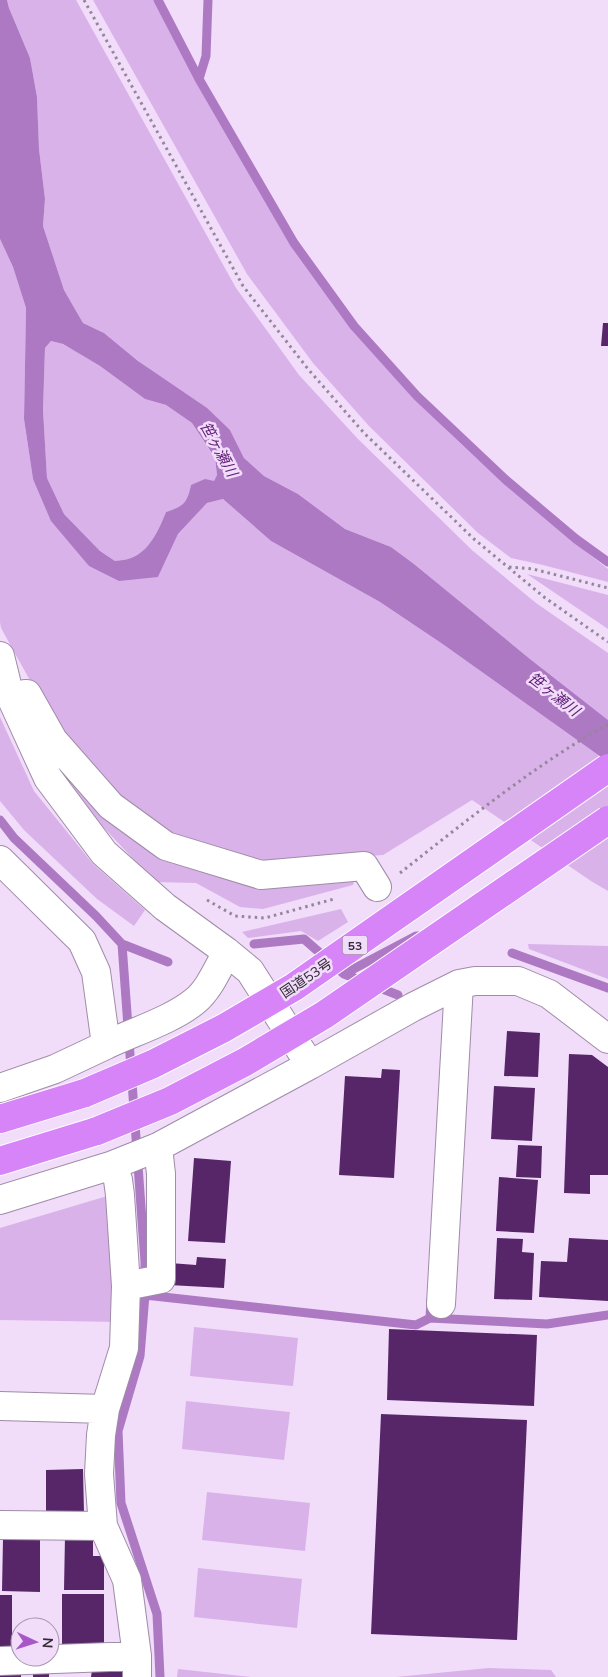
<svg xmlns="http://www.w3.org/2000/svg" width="608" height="1677" font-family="Mulish,'Noto Sans JP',sans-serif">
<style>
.green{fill:#d9b2e9}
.water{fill:#ad79c3;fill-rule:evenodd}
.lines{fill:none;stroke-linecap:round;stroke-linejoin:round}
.stream{stroke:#ad79c3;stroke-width:9}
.building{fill:#572669}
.minor-casing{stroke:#9f8ca7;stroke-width:30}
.highway-casing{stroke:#fff;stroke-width:30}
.path{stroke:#95869b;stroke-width:3;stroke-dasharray:2.5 4;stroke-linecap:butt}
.minor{stroke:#fff;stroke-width:28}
.highway{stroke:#d684f7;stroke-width:28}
.highway-bridge-casing{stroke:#fff;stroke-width:30;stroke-linecap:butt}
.highway-bridge{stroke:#d684f7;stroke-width:28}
.labels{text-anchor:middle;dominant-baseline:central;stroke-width:5;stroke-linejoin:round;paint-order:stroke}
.shield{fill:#f1dcfa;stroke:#6c6072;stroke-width:1}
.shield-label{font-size:12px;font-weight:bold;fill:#332b37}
.street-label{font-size:14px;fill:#332b37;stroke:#f1dcfa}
.water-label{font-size:15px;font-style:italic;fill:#5e1c75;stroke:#f1dcfa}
</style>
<rect width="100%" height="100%" fill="#f1dcfa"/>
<path class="green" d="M7,0H76L236,288L299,375L358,439L473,551L536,603L608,653V720L530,659L414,564L391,547L345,529L298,494L264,476L244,458L230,430L138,361L104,333L83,323L64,290L43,226L45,199L39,149L37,97L30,58L9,8Z
M93,0H154C205,94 254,189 316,277C328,294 339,313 353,329C428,420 515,496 608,569V582L543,565L511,558L478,533L369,426L313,363L247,274Z
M0,239L13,267L26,308L24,419L33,479L89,566L158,577L178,534L207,503L223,499L271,541L380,602L444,645L608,762V891L591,881L472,800L383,855L261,863L170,835L118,797L58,731L1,628L0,622Z
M51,341L63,344L100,366L145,399L166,405L192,423L215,459L217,475L214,481L191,485C187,503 184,506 166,512C159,529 150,551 131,558C126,560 120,560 115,561L100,551L64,514L47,478L43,410L45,348Z
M527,574L608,595V629Z
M0,717L34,791L93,864L145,910L134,926L97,899L24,830L0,801Z
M57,760L160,854L355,878L353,885L263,909L240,907L196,883L155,882L89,812L52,763Z
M341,909L348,922L318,941L301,931L248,938L242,932Z
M528,944L608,946V979L529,949Z
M114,1194L120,1322L0,1320V1228Z
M194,1327L298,1338L293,1386L190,1376Z
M186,1401L290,1412L284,1460L182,1449Z
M207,1492L310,1503L305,1551L202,1540Z
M198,1568L302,1579L297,1628L194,1617Z
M489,1668L551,1670L556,1677H396Z
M178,1669L251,1677H177Z"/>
<path class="water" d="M0,0H7L9,8L30,58L37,97L39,149L45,199L43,226L64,290L83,323L104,333L138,361L207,408L230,430L244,458L264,476L298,494L345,529L391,547L414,564L530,659L608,720V762L444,645L380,602L271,541L223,499L207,503L178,534L158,577L119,581L89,566L51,521L33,479L24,419L26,308L13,267L0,239ZM51,341L63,344L100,366L145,399L166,405L192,423L215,458L217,475L214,481L205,479L191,485C187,503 184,506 166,512C159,529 150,551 131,558C126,560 120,560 115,561L100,551L64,514L47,478L43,410L45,348Z"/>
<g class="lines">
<path class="stream" d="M158,0L199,79L294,243L354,326L417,396L506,480L576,539L608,562
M199,79L206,56L208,0
M0,820L14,838L96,916L122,944L168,962
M122,944L145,1262V1295L140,1356L118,1431L121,1503L157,1614L160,1677
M254,944L304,939L344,974L398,995
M512,953L608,988
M344,974L416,936H420
M145,1295L416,1325L430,1318
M431,1300L430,1318L547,1324L608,1315"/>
</g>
<path class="building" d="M603,323H608V346H601Z
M507,1031L540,1033L538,1077L504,1076Z
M569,1054L592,1055L608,1067V1175H590V1194L564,1193Z
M382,1069L400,1070L394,1178L339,1175L345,1076L381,1078Z
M494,1086L535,1088L532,1141L491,1139Z
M518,1145L542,1146L541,1178L516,1177Z
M194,1158L231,1161L225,1243L188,1241Z
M499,1177L538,1180L534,1233L496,1231Z
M497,1238L523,1239L522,1252L534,1253L532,1300L494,1299Z
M569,1238L608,1240V1301L539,1297L541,1261L567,1262Z
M197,1257L226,1259L224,1288L169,1285L170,1263L196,1265Z
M389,1329L537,1335L534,1406L387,1400Z
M381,1414L527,1420L517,1640L371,1634Z
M83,1469L84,1513H46V1470Z
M65,1536H93V1556H104V1590H64Z
M3,1539L40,1540V1592L2,1591Z
M62,1594H104V1644H62Z
M0,1595H12V1652H0Z
M33,1669H49V1677H33Z
M92,1670L130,1672V1677H91Z
M21,1672V1677H0V1673Z"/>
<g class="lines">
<defs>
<path id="minor" d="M0,656L9,693L48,778L104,853L165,907L227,952L250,971L310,1065L413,1007L459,984L475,981H518L549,994L608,1039
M25,694H27L53,740L111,806L166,846L261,875L364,866L377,887
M0,860L82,941L96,972L106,1045C133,1032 172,1020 195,1001C209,990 218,968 227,952
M0,1088L55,1069L106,1045
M113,1165L118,1180L120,1195L126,1286L124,1348L105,1409L101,1435L99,1474L103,1526L127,1580L137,1656V1677
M0,1200L113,1165L158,1147L310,1065
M126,1286L161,1279V1174L158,1147
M441,1304L459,984
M0,1406L105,1409
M0,1525L103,1526
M0,1661L137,1656"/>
<path id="highway" d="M0,1119L85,1093
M0,1161L97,1131"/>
</defs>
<use href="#minor" class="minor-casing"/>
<use href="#highway" class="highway-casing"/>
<path class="path" d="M84,0L243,286L308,369L364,433L474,539L544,597L608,642
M509,567L533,569L608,588
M400,873C466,821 535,765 608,724
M207,900L235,916L265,918L334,899"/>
<use href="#minor" class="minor"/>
<use href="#highway" class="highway"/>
<defs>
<path id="highway-bridge" d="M85,1093L153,1064L224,1028L294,987L608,768
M97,1131L170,1101L245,1062L324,1015L608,820"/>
</defs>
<use href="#highway-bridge" class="highway-bridge-casing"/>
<use href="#highway-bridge" class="highway-bridge"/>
</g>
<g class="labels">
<rect class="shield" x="342.5" y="935.5" width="25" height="19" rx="4"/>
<g class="shield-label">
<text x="355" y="945">53</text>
</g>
<g class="street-label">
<text transform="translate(306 978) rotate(-34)">国道53号</text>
</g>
<g class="water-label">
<text transform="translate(219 449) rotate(61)">笹ヶ瀬川</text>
<text transform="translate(554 694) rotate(38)">笹ヶ瀬川</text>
</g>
</g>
<g transform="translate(35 1642) rotate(94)"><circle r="24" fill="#f1dcfa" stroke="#a595ac"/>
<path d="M0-4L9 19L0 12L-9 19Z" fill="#a857c7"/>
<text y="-8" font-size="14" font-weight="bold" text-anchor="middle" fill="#332b37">N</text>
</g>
</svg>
